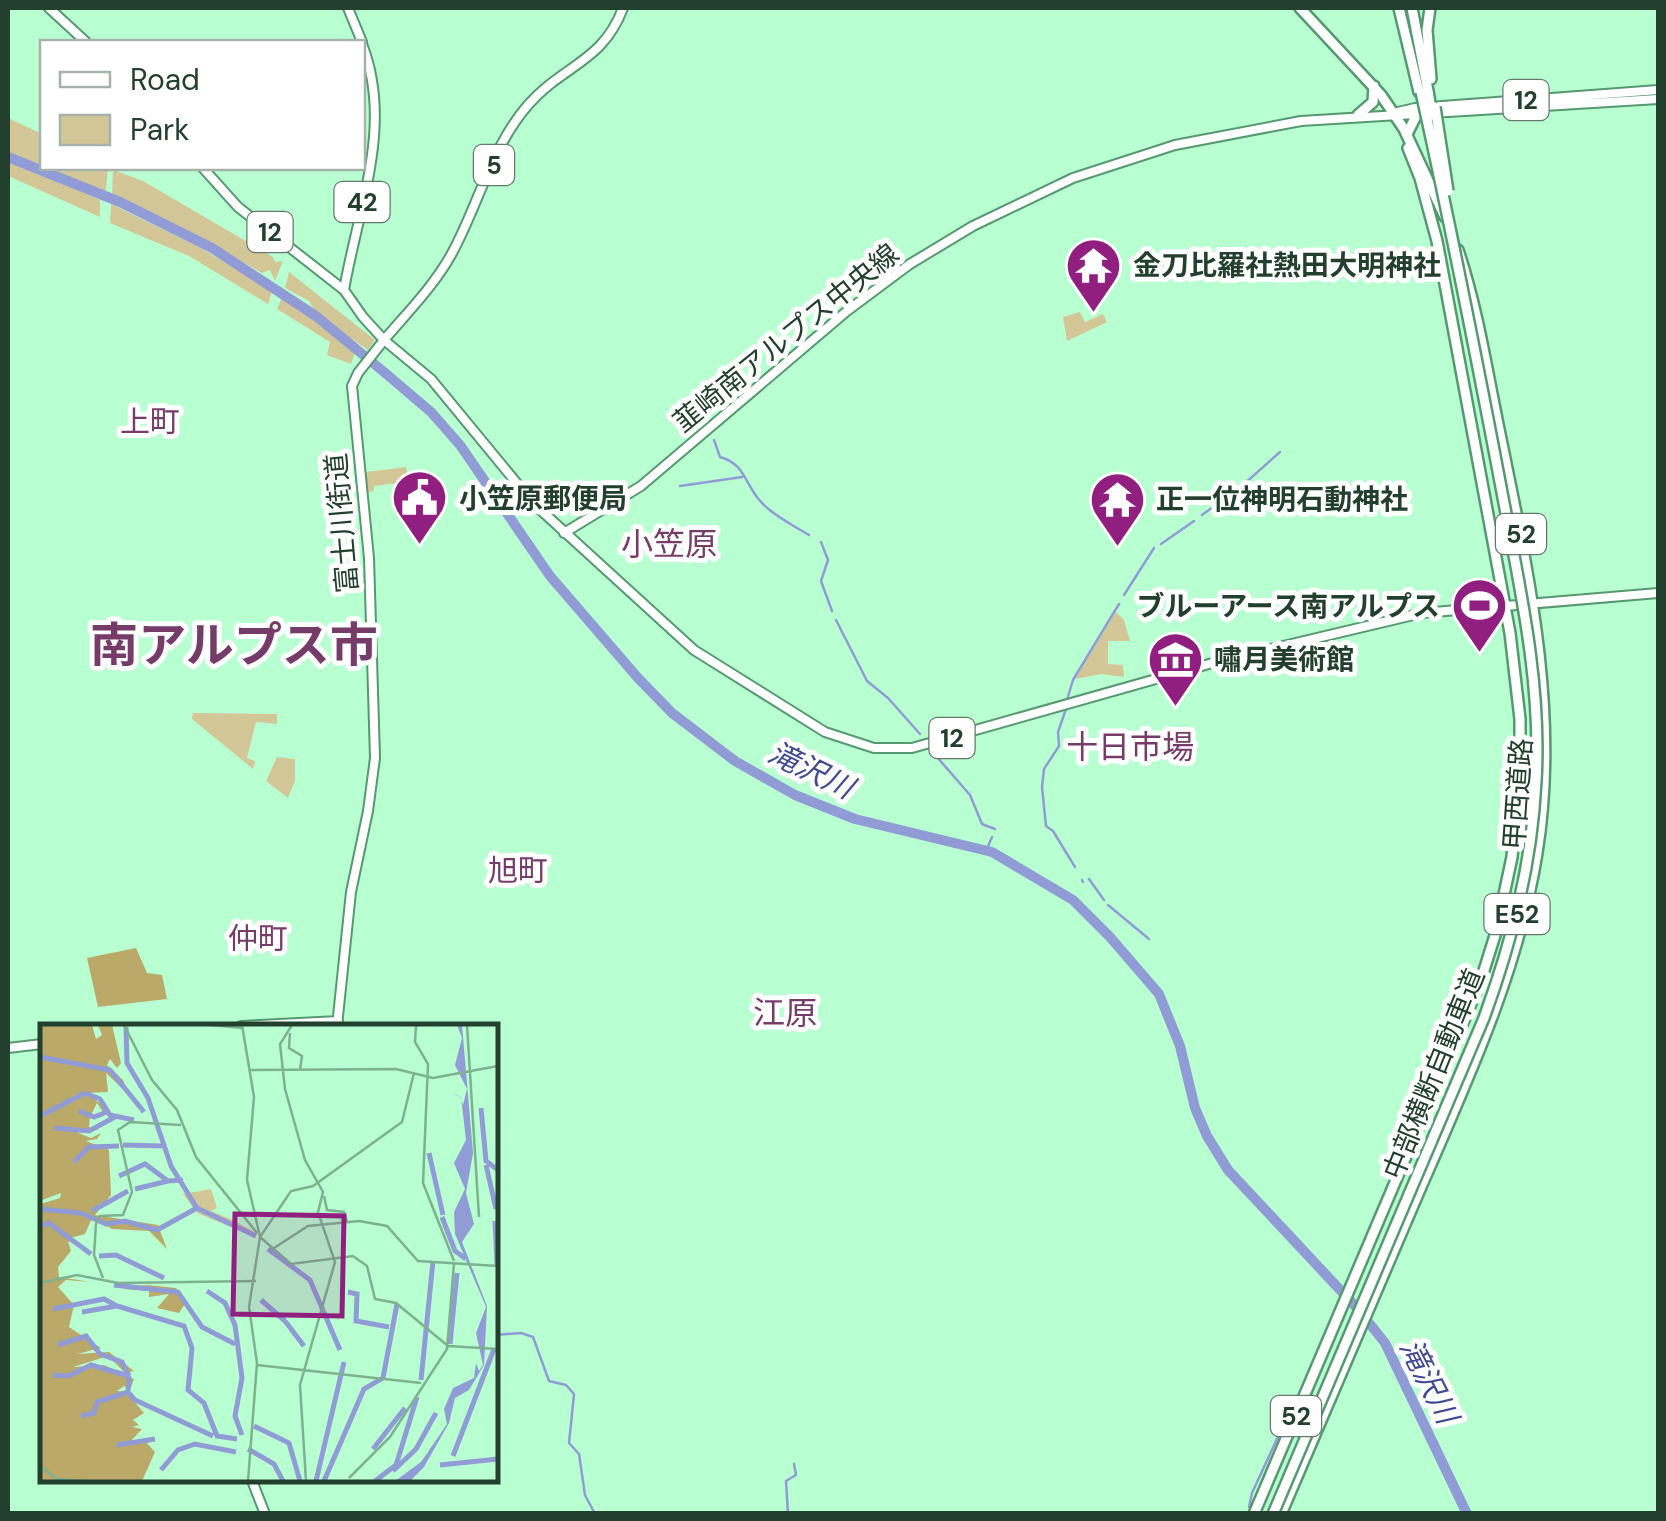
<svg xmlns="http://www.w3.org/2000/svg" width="1666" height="1521" font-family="'DM Sans','Noto Sans JP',sans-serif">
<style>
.green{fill:#d3c798}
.forest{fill:#baa969}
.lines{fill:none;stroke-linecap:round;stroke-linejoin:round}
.stream{stroke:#919cd6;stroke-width:2.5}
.river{stroke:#919cd6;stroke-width:10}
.major-casing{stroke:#559970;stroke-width:12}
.highway-casing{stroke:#559970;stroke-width:14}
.major{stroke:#fff;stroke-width:8}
.highway{stroke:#fff;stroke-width:9}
.highway-bridge-casing{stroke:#559970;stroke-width:14;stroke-linecap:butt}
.highway-bridge{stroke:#fff;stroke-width:9}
.labels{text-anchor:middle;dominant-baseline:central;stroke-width:10;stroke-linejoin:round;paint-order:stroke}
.shield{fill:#fff;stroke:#65796d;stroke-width:2.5}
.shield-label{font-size:25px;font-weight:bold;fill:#233f2e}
.poi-label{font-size:28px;font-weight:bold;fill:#233f2e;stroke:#fff;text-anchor:start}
.street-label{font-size:28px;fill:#233f2e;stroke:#fff}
.neighbourhood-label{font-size:30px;fill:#753c69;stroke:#fff}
.water-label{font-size:30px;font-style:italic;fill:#424a91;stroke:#fff}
.quarter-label{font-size:32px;fill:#753c69;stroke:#fff}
.town-label{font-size:48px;font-weight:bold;fill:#753c69;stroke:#fff}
.inset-river{fill:none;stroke:#919cd6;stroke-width:5}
.inset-road{fill:none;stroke:#7cb290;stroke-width:2.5}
.view{fill:#911f7f;fill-opacity:0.15;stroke:#911f7f;stroke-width:5}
.inset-edge{fill:none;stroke:#233f2e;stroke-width:5}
</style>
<rect width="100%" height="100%" fill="#b8ffd1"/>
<path class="green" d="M8,118L42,134V168H108L105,199L30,168L100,200V217L8,176Z
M113,170L143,181L273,257L275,262L283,261L275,281L270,270L262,273L194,234L112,194Z
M111,204L201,248L272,291L268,304L189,256L110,223Z
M289,272L375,340L368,350C348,335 320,323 309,301L285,288Z
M282,297L318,321L355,353L351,364L327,355L330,342L277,309Z
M1080,312L1085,322L1103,314L1107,322L1067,341L1063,317Z
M406,467L411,486L400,487L399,483L374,486V491L368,492L366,472Z
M1116,612L1124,620L1130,641H1108V664L1123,665L1124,677L1101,674L1075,679Z
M193,713L277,714V724L256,722L247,758L255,761L253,769L192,719Z
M277,757L295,759V781L288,798L266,781Z"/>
<path class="forest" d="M136,948L147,973L162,975L167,999L98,1007L87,958Z"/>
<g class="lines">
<path class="stream" d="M714,440L720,457C746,464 745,486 762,503C774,516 794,526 809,535
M680,486L742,477
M1202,515L1243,485L1280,452
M821,542L828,560L821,581L832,611
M1161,544L1194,521
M1124,595L1154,548
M836,620L867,681L888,698L920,734
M1067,700L1073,680L1119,604
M1066,709L1058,732L1059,746L1044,769L1042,787L1046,826L1053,831L1075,867
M930,749L970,795L982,824L995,829
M986,851L992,837
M1089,879L1104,900
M1082,880L1083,882
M1108,905L1149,939
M495,1335L521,1333L533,1337L549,1381L566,1385L574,1394L569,1443L579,1454L585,1495L595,1514
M1252,1509L1249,1507L1252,1493L1289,1413
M788,1514L786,1481L796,1475L794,1464"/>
<path class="river" d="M8,157L120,202L212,248L316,316L384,372L431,412L460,445L550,576L638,678L672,713L735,761L795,795L855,819L992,852L1073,900L1110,937L1159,994L1180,1046L1195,1108L1207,1136L1228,1170L1358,1309L1385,1343L1467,1514"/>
<defs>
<path id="major" d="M49,8L86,42
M348,8L362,42
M623,8C603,62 563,65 528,105C491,147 478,207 451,255C433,287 407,313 384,340L431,379L534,504L694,650L825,732L874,748H912L1216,662L1422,613L1658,593
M1398,112L1415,108L1658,90
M203,168L238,207L344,290
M564,533L641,486L847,311L910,264L973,226L1073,178L1175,145L1301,121L1658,99
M241,1026L338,1021
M337,1026L351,892L368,811L375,758L369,558L352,386L358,373L384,340L363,317L344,290C358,208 394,125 362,44
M8,1048L42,1044
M251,1478L265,1514"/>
<path id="highway" d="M1300,8L1381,95L1404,129L1445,217
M1399,8L1419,92
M1412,8L1428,91
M1430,8L1427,30L1431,79
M1358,115L1373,102L1374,86
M1407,134L1416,116
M1254,1514L1481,980L1496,932L1512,857L1520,770V719L1510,633L1437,241L1420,178L1408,148
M1281,1514C1327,1407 1372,1300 1418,1194C1466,1083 1518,973 1537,853C1560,711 1528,572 1500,434C1487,372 1478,310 1458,250"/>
</defs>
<use href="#major" class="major-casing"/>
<use href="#highway" class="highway-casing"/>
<use href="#major" class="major"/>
<use href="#highway" class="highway"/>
<defs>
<path id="highway-bridge" d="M1428,91L1432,115
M1435,107L1448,191
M1273,1514L1484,1018C1512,941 1532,864 1536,781C1542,682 1519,584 1501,487C1476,355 1450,223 1421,92"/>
</defs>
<use href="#highway-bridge" class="highway-bridge-casing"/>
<use href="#highway-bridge" class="highway-bridge"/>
</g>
<defs>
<symbol id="temple-pin" viewBox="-11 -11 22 30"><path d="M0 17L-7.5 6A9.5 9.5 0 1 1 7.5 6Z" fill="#911f7f" stroke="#fff"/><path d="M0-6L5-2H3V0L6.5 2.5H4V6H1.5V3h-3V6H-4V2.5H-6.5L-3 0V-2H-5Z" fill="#fff"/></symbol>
<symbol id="civic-pin" viewBox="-11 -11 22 30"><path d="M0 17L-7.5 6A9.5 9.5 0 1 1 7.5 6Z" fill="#911f7f" stroke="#fff"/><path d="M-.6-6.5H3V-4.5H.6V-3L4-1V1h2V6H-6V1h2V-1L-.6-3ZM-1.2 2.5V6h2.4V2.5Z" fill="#fff"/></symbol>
<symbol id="stadium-pin" viewBox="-11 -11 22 30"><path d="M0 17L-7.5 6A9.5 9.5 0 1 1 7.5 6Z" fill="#911f7f" stroke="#fff"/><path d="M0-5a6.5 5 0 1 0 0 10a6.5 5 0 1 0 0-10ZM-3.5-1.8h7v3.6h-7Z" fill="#fff"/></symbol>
<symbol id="museum-pin" viewBox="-11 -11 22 30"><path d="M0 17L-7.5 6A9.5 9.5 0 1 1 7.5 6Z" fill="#911f7f" stroke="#fff"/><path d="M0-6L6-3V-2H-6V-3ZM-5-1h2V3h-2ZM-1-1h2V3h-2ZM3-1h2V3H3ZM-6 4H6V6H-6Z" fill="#fff"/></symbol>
</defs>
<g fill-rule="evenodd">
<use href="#temple-pin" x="1062" y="234" width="63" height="86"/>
<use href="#civic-pin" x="388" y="466" width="63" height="86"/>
<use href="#temple-pin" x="1086" y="468" width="63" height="86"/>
<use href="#stadium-pin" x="1448" y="574" width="63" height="86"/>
<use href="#museum-pin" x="1144" y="628" width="63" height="86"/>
</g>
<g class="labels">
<g class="shield">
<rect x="1503.5" y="80" width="45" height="40" rx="8"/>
<rect x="474" y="145" width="40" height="40" rx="8"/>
<rect x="334.5" y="182" width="55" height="40" rx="8"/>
<rect x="247.5" y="212" width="45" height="40" rx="8"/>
<rect x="1496" y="514" width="50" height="40" rx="8"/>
<rect x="929.5" y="718" width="45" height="40" rx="8"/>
<rect x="1484.5" y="894" width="65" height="40" rx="8"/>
<rect x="1271" y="1396" width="50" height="40" rx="8"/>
</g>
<g class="shield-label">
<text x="1526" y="100">12</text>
<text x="494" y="165">5</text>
<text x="362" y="202">42</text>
<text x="270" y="232">12</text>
<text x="1521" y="534">52</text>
<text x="952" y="738">12</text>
<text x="1517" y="914">E52</text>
<text x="1296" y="1416">52</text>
</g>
<g class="poi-label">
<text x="1133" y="265">金刀比羅社熱田大明神社</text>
<text x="459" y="498">小笠原郵便局</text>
<text x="1156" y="499">正一位神明石動神社</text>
<text x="1440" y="606" text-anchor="end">ブルーアース南アルプス</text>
<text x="1214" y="659">嘯月美術館</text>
</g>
<g class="street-label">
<text transform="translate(786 338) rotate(-39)">韮崎南アルプス中央線</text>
<text transform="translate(342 523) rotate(-95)">富士川街道</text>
<text transform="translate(1518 794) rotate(-86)">甲西道路</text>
<text transform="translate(1434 1074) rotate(-68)">中部横断自動車道</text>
</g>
<g class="neighbourhood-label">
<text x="150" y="421">上町</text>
<text x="518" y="870">旭町</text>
<text x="258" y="938">仲町</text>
</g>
<g class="water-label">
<text transform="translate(811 770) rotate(26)">滝沢川</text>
<text transform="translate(1429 1381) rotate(63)">滝沢川</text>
</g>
<g class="quarter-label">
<text x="669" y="544">小笠原</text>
<text x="1130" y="747">十日市場</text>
<text x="785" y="1013">江原</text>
</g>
<g class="town-label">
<text x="234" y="645">南アルプス市</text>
</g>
</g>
<g transform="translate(40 1024)">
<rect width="458" height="458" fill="#b8ffd1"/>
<path d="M171,165L177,184L171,187L193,196L213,207L217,214L157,189L143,170Z" fill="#d3c798"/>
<path d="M0,1H52L56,15L62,11L58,1H72L81,39L77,44L70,35L67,41L83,56L89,71L66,49L68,68L46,69L65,83L66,88L58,93L63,88L57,79L50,93L49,103L59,106L34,107L51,114L61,109L57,115L46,117L69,126L71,171L55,191L118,201L127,225L109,207L72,205L52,194L45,210L30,214L38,222L28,217L31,227L18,243L19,253L51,258L26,256L18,263L34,281L29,303L61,324L37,330L69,328L94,347L85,349L68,332L33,343L64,341L94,355L90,366L84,362L77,367L86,368L104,389L93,396L99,401L92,403L102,405L91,417H105L115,428L102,457H0V180L20,174L21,169L0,177ZM107,261L136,264L157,296L145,280L139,289L117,284L129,270L109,273V267L82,265Z" fill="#baa969"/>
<path d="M417,1H422L433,129L426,169L434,200L422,218L447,282L444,341L429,366L415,374L409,399L384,443L370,457H355L381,438L407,400L404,385L413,364L434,354L436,339L439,347L443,341L436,309L446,283L415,210L414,188L425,165L414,139L426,116L421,73L412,70L420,72L423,81L427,65L415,41L422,14Z" fill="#919cd6"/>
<path class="inset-river" d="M86,3L87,39L108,74L131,142L157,184L216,212M0,33L70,46L104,88M45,69L60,75L70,91L94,96M441,84L446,137L458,146M39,87L54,93L67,88M0,92L45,69M14,104L49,107L75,93M83,121L122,122M389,129L403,191M34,138L49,123L79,122M446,141L456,185M79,152L105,140L128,157L143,156M95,165L128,157M0,185L41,189M52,187L88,167M41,189L66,200L85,197L117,206L157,184M402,193L415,227L426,235M455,197L457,241M0,202L9,199L51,230M228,225L270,256L300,326M59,232L76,231L124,254M74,261L138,268L162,303L195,320M167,267L185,279L195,301L202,354L195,392L202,411M308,268L317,270L316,297L349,303M221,276L245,297M77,282L144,302L152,324L148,366L164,379L177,412L197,415M13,285L64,275L77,282M42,288L77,282M245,297L264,322M410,320L417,249M18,321L46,312L60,330L82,338L89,352M13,351L29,352L51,341L89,352M89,352L88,368L95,376L173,412M381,356L393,237M41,392L54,389L57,378L88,368M214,402L249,419L260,457M77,421L115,415M208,425L234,440L243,457M333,425L365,384M413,432L454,325M400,441L458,435M121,446L138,426L155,420L196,428M353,447L376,425L396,389M276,457L304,338M284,457L324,365L343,354L357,280M335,457L356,441L377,373"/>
<path class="inset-road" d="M84,1L112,56L137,86L156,133L217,209M171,1L202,4M202,1L214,73L207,156L220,213L209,283L217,339L208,457M252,1L240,20L245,65L265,136L283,168L278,188L295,238L260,361L266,457M376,1L375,18L388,40L383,159L414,237M427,1L439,193M250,9L249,24L262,32L260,46M210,46L356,45L393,54L458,42M374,49L362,98L273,162L251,167L220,213L251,240L313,232L327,242L335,275L356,279L408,322L458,325M284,172L287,186L304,188L307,198M319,197L347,202L378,237L458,242M231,226L268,202L319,197M63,254L54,231L56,200L60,192L83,191L92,168L78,106L90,98L141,101M0,259L37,251L78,259L216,257M217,341L381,359M0,442L17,455L46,457M309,454L350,413L407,325L414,239"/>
<path class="view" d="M195,190L304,192L302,292L193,290Z"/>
<rect width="458" height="458" class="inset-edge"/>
</g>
<rect width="1666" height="1521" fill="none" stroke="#233f2e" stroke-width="20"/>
<rect x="40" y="40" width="325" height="130" fill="#ffffff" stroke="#a7b2ab" stroke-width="2.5"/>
<rect x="60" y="72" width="50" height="15" fill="#ffffff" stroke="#a7b2ab" stroke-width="2.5"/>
<text x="130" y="90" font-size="30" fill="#233f2e">Road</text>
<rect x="60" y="115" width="50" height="30" fill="#d3c798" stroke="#a7b2ab" stroke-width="2.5"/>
<text x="130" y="140" font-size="30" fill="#233f2e">Park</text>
</svg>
